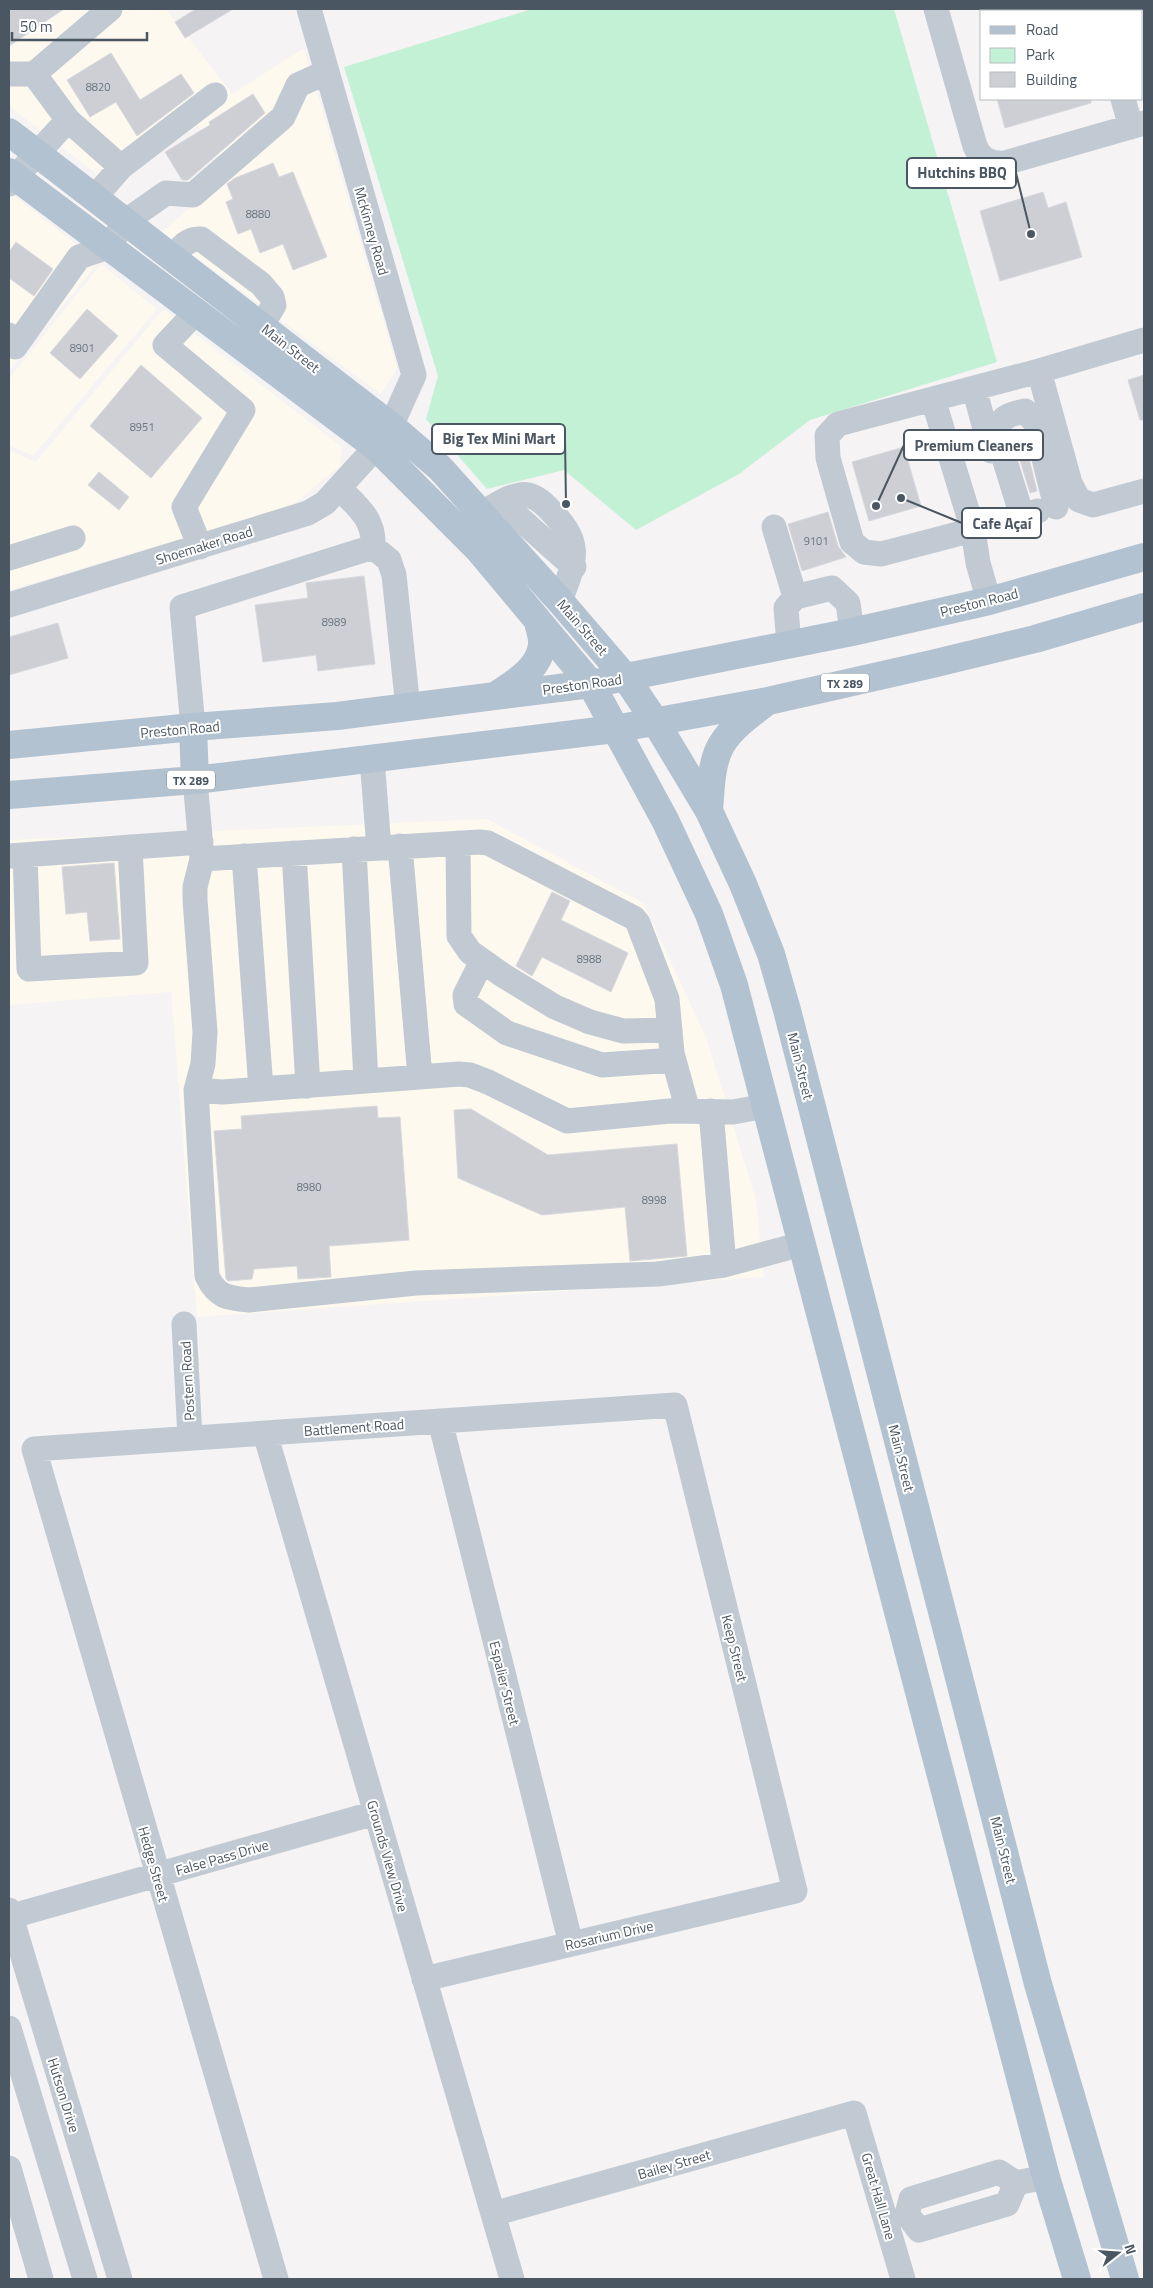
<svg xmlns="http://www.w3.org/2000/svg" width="1153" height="2288" font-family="'Titillium Web',sans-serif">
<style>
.commercial{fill:#fdf9ef}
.green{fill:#c3f1d5}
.building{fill:#cdcfd5;stroke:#d7d9de}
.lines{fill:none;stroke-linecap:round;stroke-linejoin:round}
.minor{stroke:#c1cad2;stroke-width:25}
.major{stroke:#b3c2d1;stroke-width:28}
.labels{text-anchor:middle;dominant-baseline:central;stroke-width:4;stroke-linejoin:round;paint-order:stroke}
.number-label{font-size:11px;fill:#6b747e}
.shield{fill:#fff;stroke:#808990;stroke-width:1}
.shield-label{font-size:12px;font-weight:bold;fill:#4a5661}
.street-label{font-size:14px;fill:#4a5661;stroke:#fff}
.leader{fill:none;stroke:#4a5661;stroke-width:2}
.callout-dot{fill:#4a5661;stroke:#fff;stroke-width:2}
.callout{fill:#fff;stroke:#4a5661;stroke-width:2}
.callout-label{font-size:15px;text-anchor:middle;font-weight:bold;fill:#4a5661}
</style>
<rect width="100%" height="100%" fill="#f5f3f3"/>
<path class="commercial" d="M9,9H166L232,94L304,48L397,368L381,394L162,232L229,174L198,125L113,187L9,106Z
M9,192L99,262L9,371Z
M101,264L157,309L33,456L9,445V379Z
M163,309L342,447L340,466L291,506L9,590V450L36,462Z
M487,819L643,903L706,1037L756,1200L764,1277L197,1317L171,992L9,1005V840Z"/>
<path class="green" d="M532,9H894L997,362L810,420L739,474L636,530L564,470L487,489L426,419L438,376L344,67Z"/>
<path class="building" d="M9,9H64L9,46Z
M196,9H233L185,38L175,22Z
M111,53L140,100L181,74L194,93L137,136L116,102L90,117L67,80Z
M253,94L265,113L188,180H182L165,152L210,125L209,122Z
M997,99H1091V103L1005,128Z
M273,163L279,177L293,172L327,257L293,270L283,244L260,253L251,229L238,234L226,202L233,199L227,184L235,178Z
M1043,192L1048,208L1066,202L1082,257L1000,281L980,211Z
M16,242L53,269L34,296L9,278V252Z
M87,309L118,336L80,379L50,353Z
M141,365L202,418L151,478L90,426Z
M1144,375V420H1140L1128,380Z
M1023,434L1037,491L1030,493L1013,437Z
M904,447L921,506L869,521L852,462Z
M99,472L129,497L119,510L88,485Z
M828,512L838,546L846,557L802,571L788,524Z
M364,576L375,664L318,671L316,655L263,662L255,605L308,598L306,583Z
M58,623L68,658L9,675V637Z
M114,863L120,939L90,941L87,912L66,914L62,867Z
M552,892L570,901L561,920L628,953L611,992L542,957L532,976L516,966Z
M377,1106L378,1118L400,1117L409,1240L329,1246L331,1277L298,1279L297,1266L254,1269L252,1279L228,1281L226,1279L214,1131L242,1129L241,1116Z
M471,1109L548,1155L677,1144L687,1256L630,1261L625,1207L542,1215L458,1178L454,1110Z"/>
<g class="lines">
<path class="minor" d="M936,9L975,146C981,160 991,164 1005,163L1144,123
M1096,9L1097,11
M9,74H34L110,9
M34,74L68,120L121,167
M1123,99L1131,127
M9,184L68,120
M95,197L121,167L215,95
M173,257C181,247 188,238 201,239L261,284L272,297L274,305L262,325
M196,312L165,345L243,410L184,507L200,547
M9,335L15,347L79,257L108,247L126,221L166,193L193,195L283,117L298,85L327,72
M1144,340L1039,371L1070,483L1079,500L1093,505L1144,491
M974,388L991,451
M933,399L973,530L881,554L864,552L852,542L828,458L827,436L838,424L1039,371
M507,500L518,517L574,567
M481,514C493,507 506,497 520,495C530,493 540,500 547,507C583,542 577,557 560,601
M1022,516L997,435C998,417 1010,414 1025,411L1035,422L1056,507
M774,527L795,597
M373,547L389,560L394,575L408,708
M9,558L73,538
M989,601L978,563L973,530L1038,511
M9,605L308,513L325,503L376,447L391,426L414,375L309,9
M789,645L786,608L795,597L832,588L848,603L852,632
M193,727L182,607L373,547C375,519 357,506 339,488
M372,759L379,848
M195,780L202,859L195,887V900L205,1032L203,1064L196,1090L222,1092L459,1074L470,1075L488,1082L567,1121L670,1111L733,1112L766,1106
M458,843L459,936L470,952L501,974L555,1007L590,1022L623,1031L670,1030
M400,846L420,1077
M354,849L366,1081
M294,853L308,1086
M25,855L29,969L136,963L130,847
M9,856L201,842
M244,856L261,1089
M202,859L479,842L488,843L634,918L638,923L667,999L672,1053L688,1111
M482,961L465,995L466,1004L507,1033L602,1065L674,1060
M196,1090L207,1276C217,1297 227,1298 249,1300L416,1283L658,1274L724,1265L802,1244
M711,1111L724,1265
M184,1324L190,1438
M440,1421L571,1944
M265,1433L512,2279
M9,1910L120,2279
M9,1917L375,1813
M9,2028L85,2279
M9,2168L41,2279
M493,2214L854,2113L903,2279
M907,2214L911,2199L999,2172L1016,2183L1046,2177
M907,2214L919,2230L1007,2204L1016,2183
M276,2279L34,1449L675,1405L795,1891L424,1979"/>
<path class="major" d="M9,132L391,426L440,468L560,601L626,678L655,721L709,811L743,884L771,954L787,1010L1038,1984L1125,2279
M9,172L376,447L478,549L591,684L665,820L709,914L734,985L1046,2177L1077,2279
M498,694C516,682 539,669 542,645C543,638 539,628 538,621
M193,727L195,780
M9,745L193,727L337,716L591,684L852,632L989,601L1144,557
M9,795L195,780L615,729L768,701L932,664L1035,639L1144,607
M709,811C713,751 714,741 764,704"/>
</g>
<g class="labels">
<g class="number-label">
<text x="98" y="87">8820</text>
<text x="258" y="214">8880</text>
<text x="82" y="348">8901</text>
<text x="142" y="427">8951</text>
<text x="816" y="541">9101</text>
<text x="334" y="622">8989</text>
<text x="589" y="959">8988</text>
<text x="309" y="1187">8980</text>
<text x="654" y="1200">8998</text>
</g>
<g class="shield">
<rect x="821" y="673.5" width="48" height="19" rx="4"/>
<rect x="167" y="770.5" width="48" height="19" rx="4"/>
</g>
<g class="shield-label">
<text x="845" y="683">TX 289</text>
<text x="191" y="780">TX 289</text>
</g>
<g class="street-label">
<text transform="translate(372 231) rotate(74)">McKinney Road</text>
<text transform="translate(291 348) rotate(38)">Main Street</text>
<text transform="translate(204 545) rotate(-17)">Shoemaker Road</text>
<text transform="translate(979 602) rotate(-14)">Preston Road</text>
<text transform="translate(583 627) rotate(49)">Main Street</text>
<text transform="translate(582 684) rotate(-8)">Preston Road</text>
<text transform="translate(180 729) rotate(-5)">Preston Road</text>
<text transform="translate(801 1066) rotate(76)">Main Street</text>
<text transform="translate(187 1381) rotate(-93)">Postern Road</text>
<text transform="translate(354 1427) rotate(-4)">Battlement Road</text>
<text transform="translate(902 1458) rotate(76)">Main Street</text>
<text transform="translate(735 1648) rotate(76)">Keep Street</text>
<text transform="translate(505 1683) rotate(76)">Espalier Street</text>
<text transform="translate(1004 1850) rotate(76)">Main Street</text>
<text transform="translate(388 1856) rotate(74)">Grounds View Drive</text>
<text transform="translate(222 1857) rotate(-16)">False Pass Drive</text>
<text transform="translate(154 1864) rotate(74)">Hedge Street</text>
<text transform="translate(609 1935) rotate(-13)">Rosarium Drive</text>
<text transform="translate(64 2095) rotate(73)">Hutson Drive</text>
<text transform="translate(674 2164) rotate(-16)">Bailey Street</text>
<text transform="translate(879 2196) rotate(74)">Great Hall Lane</text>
</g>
</g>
<path class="leader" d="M1031 234L1016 173M566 504L565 439M876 506L904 445M901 498L962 523"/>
<g class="callout-dot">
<circle cx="1031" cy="234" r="5"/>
<circle cx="566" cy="504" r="5"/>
<circle cx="876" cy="506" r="5"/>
<circle cx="901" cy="498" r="5"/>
</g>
<g class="callout">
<rect x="907" y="158" width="109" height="30" rx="5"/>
<rect x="432" y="424" width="133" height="30" rx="5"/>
<rect x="904" y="430" width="139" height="30" rx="5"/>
<rect x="962" y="508" width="79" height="30" rx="5"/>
</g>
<g class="callout-label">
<text x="962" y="178">Hutchins BBQ</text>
<text x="499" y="444">Big Tex Mini Mart</text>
<text x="974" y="451">Premium Cleaners</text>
<text x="1002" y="529">Cafe Açaí</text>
</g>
<rect width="1153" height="2288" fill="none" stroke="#4a5661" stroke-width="20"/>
<rect x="980" y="10" width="162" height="90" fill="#ffffff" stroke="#b7bbc0"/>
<rect x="990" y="26" width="25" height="8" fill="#b3c2d1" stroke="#b7bbc0"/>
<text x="1026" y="35" font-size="15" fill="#4a5661">Road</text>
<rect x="990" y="48" width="25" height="15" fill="#c3f1d5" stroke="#b7bbc0"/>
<text x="1026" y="60" font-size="15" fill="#4a5661">Park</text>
<rect x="990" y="72" width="25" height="15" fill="#cdcfd5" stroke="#b7bbc0"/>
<text x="1026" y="85" font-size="15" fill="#4a5661">Building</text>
<g transform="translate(1118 2253) rotate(73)" stroke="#ffffff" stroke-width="4" paint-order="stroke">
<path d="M0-4L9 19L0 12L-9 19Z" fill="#4a5661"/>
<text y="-8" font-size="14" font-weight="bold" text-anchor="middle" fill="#4a5661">N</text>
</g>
<path d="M12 32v8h135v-8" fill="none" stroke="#4a5661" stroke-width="2.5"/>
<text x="20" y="32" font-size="15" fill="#4a5661" stroke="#ffffff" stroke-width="4" paint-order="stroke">50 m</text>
</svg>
